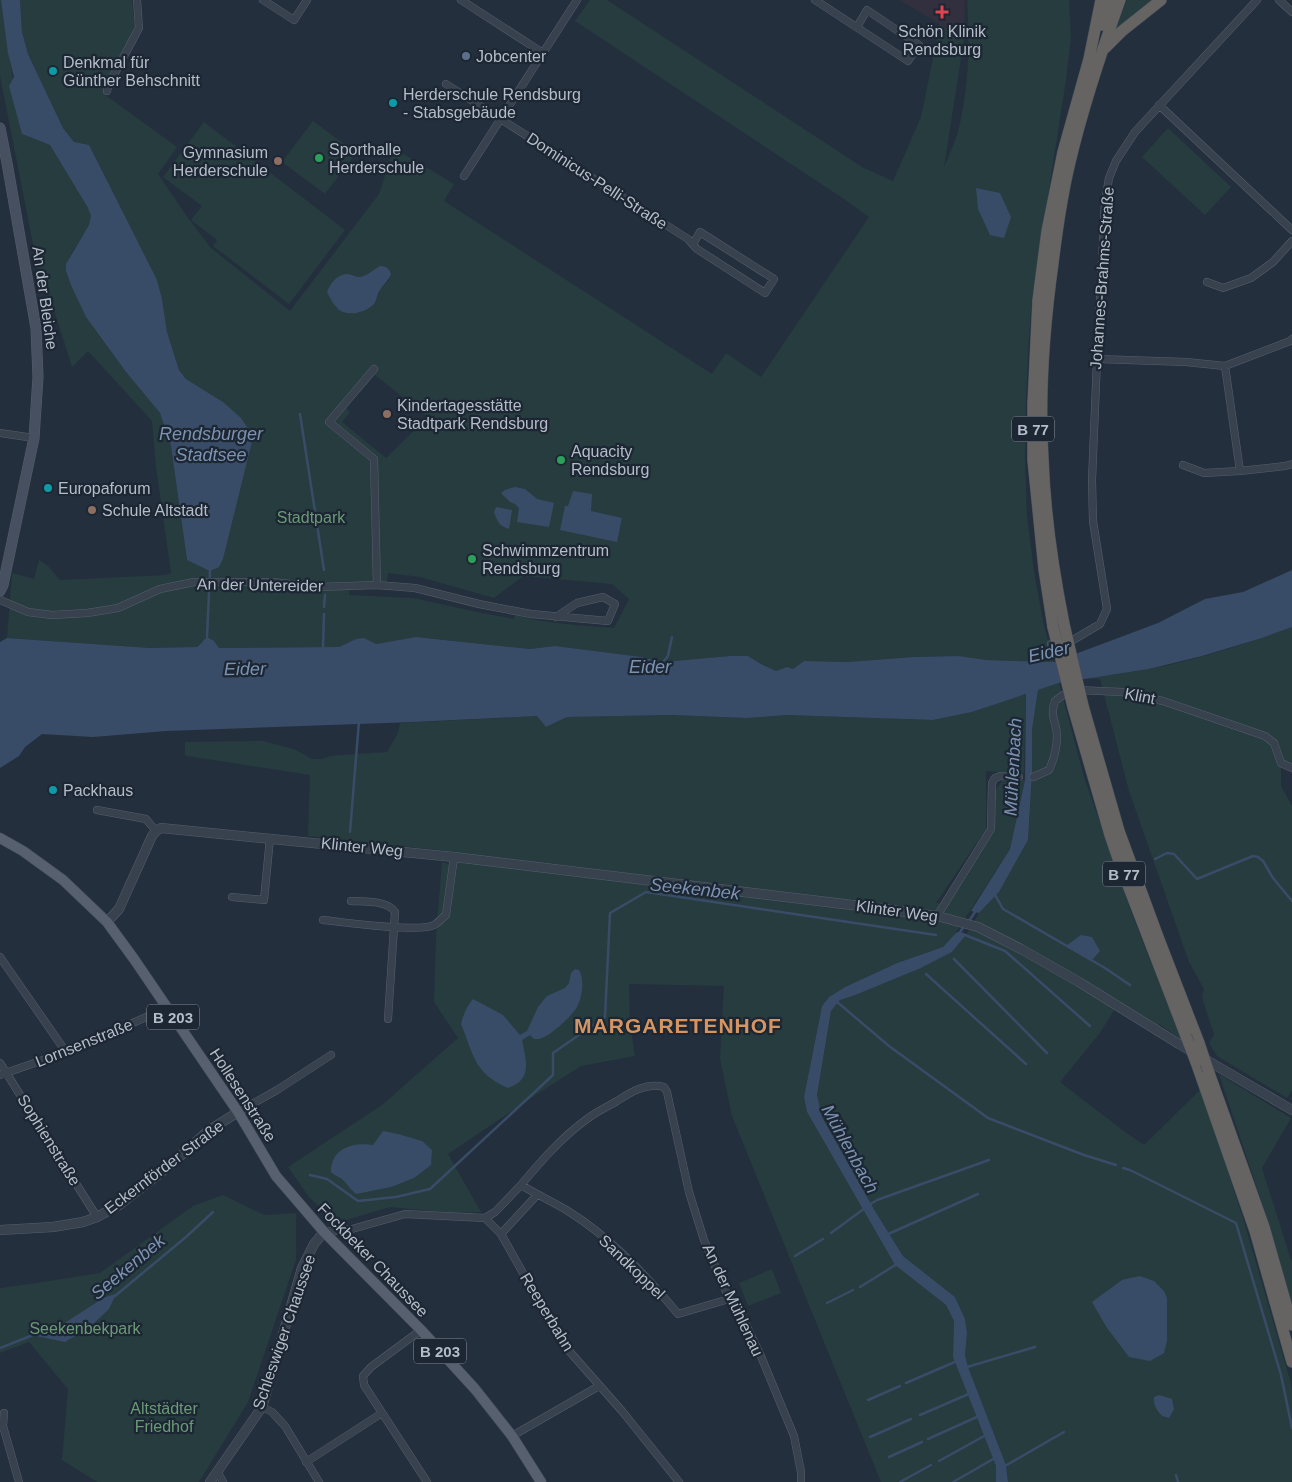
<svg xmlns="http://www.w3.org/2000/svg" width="1292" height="1482" font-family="Arial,sans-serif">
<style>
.medical{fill:#32303f}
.green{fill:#263c3f;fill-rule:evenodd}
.water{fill:#394c67}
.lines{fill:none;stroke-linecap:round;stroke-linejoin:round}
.stream{stroke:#394c67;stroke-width:2.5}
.minor-casing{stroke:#565f6c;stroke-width:8}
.tertiary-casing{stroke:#565f6c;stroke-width:10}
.secondary-casing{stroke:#565f6c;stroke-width:11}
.primary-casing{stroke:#414a57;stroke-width:11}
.trunk-casing{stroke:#434c59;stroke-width:12}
.minor{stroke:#38414e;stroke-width:7}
.tertiary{stroke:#38414e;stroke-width:9}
.secondary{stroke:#465061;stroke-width:10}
.primary{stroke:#56606e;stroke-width:10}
.trunk{stroke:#656462;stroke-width:11}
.trunk-bridge-casing{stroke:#434c59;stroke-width:12;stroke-linecap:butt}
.trunk-bridge{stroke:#656462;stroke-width:11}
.health-dot{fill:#e0444e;stroke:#1d2633;stroke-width:2}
.service-dot{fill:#5c6f8a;stroke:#1d2633;stroke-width:2}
.culture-dot{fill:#0f9aa8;stroke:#1d2633;stroke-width:2}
.leisure-dot{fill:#2e9e5b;stroke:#1d2633;stroke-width:2}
.education-dot{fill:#8d6e63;stroke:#1d2633;stroke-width:2}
.labels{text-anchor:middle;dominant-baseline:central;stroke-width:4.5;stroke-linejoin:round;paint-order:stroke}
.shield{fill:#1d2633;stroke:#878f9c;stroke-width:1}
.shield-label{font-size:15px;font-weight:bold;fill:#b4bcc9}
.poi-label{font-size:16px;fill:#b4bcc9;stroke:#1d2633;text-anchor:start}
.street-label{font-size:16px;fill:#b4bcc9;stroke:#1d2633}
.park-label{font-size:16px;fill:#6b9a76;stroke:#1d2633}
.water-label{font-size:18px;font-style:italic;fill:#7c92b1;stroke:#1d2633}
.district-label{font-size:21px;font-weight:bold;letter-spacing:1px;fill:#d59563;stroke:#1d2633}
</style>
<rect width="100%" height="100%" fill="#242f3e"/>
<path class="medical" d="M900,0H965L964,39L940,24Z"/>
<path class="green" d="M0,0H1C7,45 15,89 22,134L50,145L88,208C89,210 91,213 91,215C93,232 66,251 66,271L86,317L126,372L160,413L171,446L187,560L223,559L252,442L251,433L223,402L186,379L179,370L167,332L162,299L74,142L63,128L28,54L22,32L20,0H132L135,29L104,94L177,147L158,174L188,218L211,248L290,311L379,194L394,148L454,184L444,201L712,374L726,353L761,377L869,217L841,197L575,21L590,0H607L862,167L893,181L921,117L940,24L964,39L944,167C950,153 957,138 960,123C969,82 970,41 967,0H1069L1071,37L1066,80L1032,298L1028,351L1026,402L1025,458L1027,516L1034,571L1044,626L1054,662L986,660L959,656L914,657L847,662L804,661L793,669L787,667L776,671L761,664L748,656H730L663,662L642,657L555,646L530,649L416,637L376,644L356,639L339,647L219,648L214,641H202L197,647L150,648L7,638L12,573L34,579L39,560L48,566L60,580L166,575L171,573L156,466L152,421L88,351L72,367L43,275L38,269L0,76ZM380,266C386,266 389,268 391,274L389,280L380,290L375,303L337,277C349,273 347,277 358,277C366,277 373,271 380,266ZM375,375L428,417L386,458L342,422L350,412L346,408ZM388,573L420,577L494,598L523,576L612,584L629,599L614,628C581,625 547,624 515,615L514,619L477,612L413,598L349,595V583L387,582Z
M1127,0H1155L1113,36Z
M313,121L356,153L325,194L282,162Z
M204,122L345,230L289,304L213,246L217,240L191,220L202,206L163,177Z
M1168,128L1231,187L1205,215L1142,157Z
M1292,627V768L1281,764V786L1292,806V1090L1287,1098L1217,1056L1209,1043L1214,1035L1202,997L1204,989L1189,962L1129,791L1100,679L1084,678C1106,675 1127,673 1149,669C1197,660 1246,644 1292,627Z
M1059,683L1084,777L1132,914L1181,1039L1159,1024L1165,1041L1114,1010L1100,1033L1060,1082L1125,1132L1144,1145L1201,1089L1243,1218L1290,1380L1292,1390V1482H1008L1006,1465L968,1367L965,1355L967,1333L965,1319L955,1297L903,1256L875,1211L822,1117L817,1095L831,1011L840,1000L853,996L921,968L952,952L966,935L979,913L999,892L1028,840L1032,777V730L1038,690Z
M1026,694L1024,773L986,771V829L936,903L947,905L994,831L995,791L1002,781L1025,780L1010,849L953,937L943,947L897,963L845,987L829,997L822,1006L804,1097L807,1112L895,1265L946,1305L954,1321L953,1357L996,1466V1482H881L732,1116L720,1059L724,986L629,984L630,1025L635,1056L581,1066L537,1094L448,1154L481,1212L454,1213L390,1207L336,1223L309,1197L288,1167L382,1105L458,1038L434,1002L436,936L442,862L456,866V852L308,836L310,775L187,756L185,755V742L263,741L294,749L312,759H322L330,756L387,752L398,733L400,723L538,716L546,727L567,717L671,715L747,718L787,715L933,720L972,712Z
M1219,1074L1291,1118L1262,1168L1292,1263V1305L1268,1221Z
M223,1195L264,1215L296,1213V1260L248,1402L199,1482H97L62,1460L68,1389L29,1342L0,1353V1288L30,1284L100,1273L193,1206Z
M772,1269L781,1293L748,1306L739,1283Z"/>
<path class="water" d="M1,0H20L22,32L28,54L63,128L74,142L89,145L157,280L162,299L167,332L179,370L186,379L223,402L241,418L251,433L252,442L223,559L219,567L210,571L187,560L171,446L160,413L126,372L86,317L71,285L66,271V264L89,225L91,216L88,208L50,145L22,134L9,86L14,77L8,53Z
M976,188L1000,193L1011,217L1004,238L990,235L978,209Z
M380,266C386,266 389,268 391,274C389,280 384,284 380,290C377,294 377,300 374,304C365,313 347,317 338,309C333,304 330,298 327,292C330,284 337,274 347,274C351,274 355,277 359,277C367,276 373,270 380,266Z
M515,487L525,489L537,499L554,503L549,527L517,522L519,508L515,504L510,502L501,493L505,490Z
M573,491L592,494L591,511L622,518L617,542L560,530L565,506H568Z
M496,507L512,510L509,529C499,526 497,521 494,512Z
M1292,570V627L1262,638L1202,656L1149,669L1059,683L1038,690L1032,730V773L1028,840L999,892L979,913L971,911L1010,849L1025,780L1026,694L972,712L933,720L787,715L747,718L671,715L567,717L546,727L537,716L413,722L166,731L93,737L42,734L25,747L19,756L0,768V642L7,638L150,648L197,647L207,637L214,641L219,648L339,647L356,639L364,638L376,644L416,637L530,649L555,646L642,657L663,662L730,656H748L761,664L776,671L787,667L793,669L804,661L847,662L914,657L959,656L986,660L1054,662L1158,623L1205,599L1243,592Z
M957,932L966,935L952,952L921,968L853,996L840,1000L831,1011L817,1095L822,1117L875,1211L903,1256L955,1297L965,1319L967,1333L965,1355L968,1367L1006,1465L1008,1482H996V1466L953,1357L954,1321L946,1305L895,1265L807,1112L804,1097L822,1006L829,997L845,987L897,963L943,947Z
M1081,935L1092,937L1100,951L1092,960L1066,946Z
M575,969L579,970C585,980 582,998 577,1007C572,1016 551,1035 542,1038C541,1039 536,1039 534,1039L530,1035L522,1040C526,1060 533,1080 508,1088C474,1073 474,1056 461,1024C463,1015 467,1006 473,999L503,1015L520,1035L527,1031L538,1007L547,996L565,988L569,983L571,973Z
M383,1131L398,1134L422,1141L432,1150L431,1165L414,1178L391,1187L356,1194C350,1189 347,1184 342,1179C338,1176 335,1176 331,1172C331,1148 353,1142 373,1145Z
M1140,1276L1154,1281L1164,1291L1167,1298V1341L1164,1353L1150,1361L1129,1357L1107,1328L1092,1302L1122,1280Z
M116,1294L109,1309L90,1327L65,1342L31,1335L63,1324L105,1297Z
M1159,1395L1172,1399L1174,1409L1169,1418L1162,1416C1157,1410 1153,1405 1154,1397Z"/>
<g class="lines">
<path class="stream" d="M300,414L324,570
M324,607L325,595
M207,637L210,571
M323,647L324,614
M663,662L668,656L672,637
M350,832L359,721
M1155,859L1167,853L1174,854L1197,879L1253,856L1258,857L1263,861L1273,878L1292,901
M994,893L1003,909L1105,968L1130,985
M969,921L977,909
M960,933L1005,951L1090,1026
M958,935L965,925
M954,959L1047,1053
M926,974L1026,1064
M836,1001L889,1046L988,1118L1084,1155L1116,1165
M1123,1168L1130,1170L1236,1223L1281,1375L1292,1428
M310,1175L327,1179L358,1201L396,1197L430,1189L553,1075V1053L605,1017L610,913L646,892L936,935
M869,1205L877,1200L989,1160
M831,1233L865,1208
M886,1235L978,1194
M795,1256L823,1239
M860,1287L897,1264
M115,1296L186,1237L213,1212
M827,1303L853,1290
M0,1348L33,1335
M967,1367L1035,1347
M906,1383L957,1361
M868,1400L900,1386
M920,1415L971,1393
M870,1437L911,1419
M928,1439L979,1416
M889,1457L922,1442
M939,1461L986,1435
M1005,1466L1064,1432
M1176,1475L1178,1482
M900,1482L931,1465
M953,1482L995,1458"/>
<defs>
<path id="minor" d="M263,0L294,20L307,0
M461,0L543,53
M815,0L908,61L919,45L867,10L857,27
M1279,0L1292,12
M446,84L688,239L697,249L765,293L774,279L700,232L693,244
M107,91L109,84L139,28L137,0
M1159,105L1292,230
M464,176L577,0
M1207,282L1223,288L1251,278L1273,262L1292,241
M1097,359L1186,362L1225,366L1290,341L1292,339
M1225,366L1240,471L1285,466L1292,464
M374,369L329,422L374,459L377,585
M0,433L34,438
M1183,465L1204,473L1240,471
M0,600L28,612L52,615L87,613L118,608L160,589L194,582H272L318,587L377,585L415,588L479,604L531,614L608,621L615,604L603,597L577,603L556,617
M1051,644L1073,640L1100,624L1107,609L1093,521L1092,480L1097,359L1105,202L1109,178L1116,161L1135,132L1257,0
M1033,777L1049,770C1054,759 1057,748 1057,736C1057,721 1049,718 1055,701L1063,695L1077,690L1122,692L1163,701L1265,736L1274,743L1281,763L1292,768
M97,810L146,819L156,831
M232,897L264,900L270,838
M351,901C364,902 387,900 395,912L388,1019
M937,916L991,829L992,783L995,778L1000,776L1019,777
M323,920C343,922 419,933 434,925C438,923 442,918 446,915L454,857
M0,957L66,1052
M0,1063L97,1217
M0,1075L66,1052L167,1008
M238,1112L277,1090L331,1055
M521,1185C541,1161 562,1137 587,1119C596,1112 607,1107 617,1101C631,1092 647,1082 664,1087L667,1092L689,1192L704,1240L729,1299L739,1310L760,1354L794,1436L801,1472V1482
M485,1218L501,1234L563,1344L622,1411L679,1482
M324,1232L352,1229L405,1214L485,1218L495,1212L521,1185C536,1194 553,1202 568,1211C611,1238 646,1275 678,1314L729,1299
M501,1234L537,1195
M421,1330L371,1367L363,1376L364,1385L427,1482
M262,1407L272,1412L285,1426L319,1482
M3,1426L4,1413
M0,1427L3,1426L19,1482
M512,1436L599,1386
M306,1462L382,1413
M217,1471L223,1482"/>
<path id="tertiary" d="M107,922L119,909L152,836L156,831L161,828L454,857L877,908L937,916L978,927L1021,949L1079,982L1179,1044L1292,1110
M0,1230L53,1227L83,1222L97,1217L119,1205L168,1167L208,1131L238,1112
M210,1482L262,1407L302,1268L314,1244L324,1232"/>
<path id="secondary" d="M0,128L7,163L36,328L38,377L34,438L3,585L0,591"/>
<path id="primary" d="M0,838L23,851L63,880L107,922L134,959L238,1112L276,1176L324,1232L421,1330L475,1389L512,1436L541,1482"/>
<path id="trunk" d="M1102,25L1111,0
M1105,48L1122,31L1161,0
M1064,624C1053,569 1045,515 1043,459C1039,394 1044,328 1053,263C1057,230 1062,195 1070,162C1083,107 1101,53 1120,0
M1053,627L1044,569L1033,460V404L1038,300L1047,231L1063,152L1089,59L1101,0
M1083,706L1119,831L1158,937L1199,1043
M1073,707L1110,835L1121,867L1186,1036
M1196,1062L1255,1231L1292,1362
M1208,1070L1264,1227L1292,1325"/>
</defs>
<use href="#minor" class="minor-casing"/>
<use href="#tertiary" class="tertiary-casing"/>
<use href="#secondary" class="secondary-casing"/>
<use href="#primary" class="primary-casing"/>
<use href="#trunk" class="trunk-casing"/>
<use href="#minor" class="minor"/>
<use href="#tertiary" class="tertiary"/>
<use href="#secondary" class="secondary"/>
<use href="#primary" class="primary"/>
<use href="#trunk" class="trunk"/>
<defs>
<path id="trunk-bridge" d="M1064,624L1083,706
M1053,627L1073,707
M1186,1036L1196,1062
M1199,1043L1208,1070"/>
</defs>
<use href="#trunk-bridge" class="trunk-bridge-casing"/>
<use href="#trunk-bridge" class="trunk-bridge"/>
</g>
<path class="health-dot" d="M939.5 4.5h5v5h5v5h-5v5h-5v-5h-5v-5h5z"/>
<circle class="service-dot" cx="466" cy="56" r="5"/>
<g class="culture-dot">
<circle cx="53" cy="71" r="5"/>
<circle cx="393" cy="103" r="5"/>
<circle cx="48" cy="488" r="5"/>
<circle cx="53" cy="790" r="5"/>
</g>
<g class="leisure-dot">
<circle cx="319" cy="158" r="5"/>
<circle cx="561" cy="460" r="5"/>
<circle cx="472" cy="559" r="5"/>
</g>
<g class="education-dot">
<circle cx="278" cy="161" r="5"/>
<circle cx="387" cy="414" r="5"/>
<circle cx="92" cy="510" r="5"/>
</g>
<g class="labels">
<g class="shield">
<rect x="1012" y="416.5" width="42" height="25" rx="4"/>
<rect x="1103" y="861.5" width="42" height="25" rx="4"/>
<rect x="147" y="1004.5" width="52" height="25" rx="4"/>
<rect x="414" y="1338.5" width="52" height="25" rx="4"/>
</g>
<g class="shield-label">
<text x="1033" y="429">B 77</text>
<text x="1124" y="874">B 77</text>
<text x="173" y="1017">B 203</text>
<text x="440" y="1351">B 203</text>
</g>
<g class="poi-label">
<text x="942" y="31" text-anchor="middle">Schön Klinik<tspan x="942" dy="18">Rendsburg</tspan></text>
<text x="476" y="56">Jobcenter</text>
<text x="63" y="62">Denkmal für<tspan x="63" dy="18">Günther Behschnitt</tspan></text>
<text x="403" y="94">Herderschule Rendsburg<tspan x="403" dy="18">- Stabsgebäude</tspan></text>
<text x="329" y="149">Sporthalle<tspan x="329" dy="18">Herderschule</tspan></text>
<text x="268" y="152" text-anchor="end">Gymnasium<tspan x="268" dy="18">Herderschule</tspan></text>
<text x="397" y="405">Kindertagesstätte<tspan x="397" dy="18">Stadtpark Rendsburg</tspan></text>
<text x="571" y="451">Aquacity<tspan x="571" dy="18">Rendsburg</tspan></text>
<text x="58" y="488">Europaforum</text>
<text x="102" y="510">Schule Altstadt</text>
<text x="482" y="550">Schwimmzentrum<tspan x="482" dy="18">Rendsburg</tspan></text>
<text x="63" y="790">Packhaus</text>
</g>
<g class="street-label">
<text transform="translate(597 181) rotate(33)">Dominicus-Pelli-Straße</text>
<text transform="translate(1102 278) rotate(-86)">Johannes-Brahms-Straße</text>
<text transform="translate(45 298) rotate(82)">An der Bleiche</text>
<text transform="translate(260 585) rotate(1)">An der Untereider</text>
<text transform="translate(1140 696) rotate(11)">Klint</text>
<text transform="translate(362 847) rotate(6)">Klinter Weg</text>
<text transform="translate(897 911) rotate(8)">Klinter Weg</text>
<text transform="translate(84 1043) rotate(-22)">Lornsenstraße</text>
<text transform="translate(243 1095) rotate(57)">Hollesenstraße</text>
<text transform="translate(49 1140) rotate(58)">Sophienstraße</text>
<text transform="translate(164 1167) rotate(-37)">Eckernförder Straße</text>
<text transform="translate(373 1260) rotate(46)">Fockbeker Chaussee</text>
<text transform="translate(632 1267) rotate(44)">Sandkoppel</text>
<text transform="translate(733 1300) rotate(65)">An der Mühlenau</text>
<text transform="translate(547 1312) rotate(59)">Reeperbahn</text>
<text transform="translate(284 1332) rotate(-71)">Schleswiger Chaussee</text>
</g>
<g class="park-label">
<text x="311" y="517">Stadtpark</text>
<text x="85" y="1328">Seekenbekpark</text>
<text x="164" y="1408">Altstädter<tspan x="164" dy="18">Friedhof</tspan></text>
</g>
<g class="water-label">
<text x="211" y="434">Rendsburger<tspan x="211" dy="21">Stadtsee</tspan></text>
<text transform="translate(1049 652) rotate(-13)">Eider</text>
<text x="650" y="667">Eider</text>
<text transform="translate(245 669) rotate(-1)">Eider</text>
<text transform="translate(1013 767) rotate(-87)">Mühlenbach</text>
<text transform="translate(695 889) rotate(6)">Seekenbek</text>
<text transform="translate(850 1149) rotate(61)">Mühlenbach</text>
<text transform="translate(128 1267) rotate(-40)">Seekenbek</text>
</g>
<g class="district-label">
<text x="678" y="1025">MARGARETENHOF</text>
</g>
</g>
</svg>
